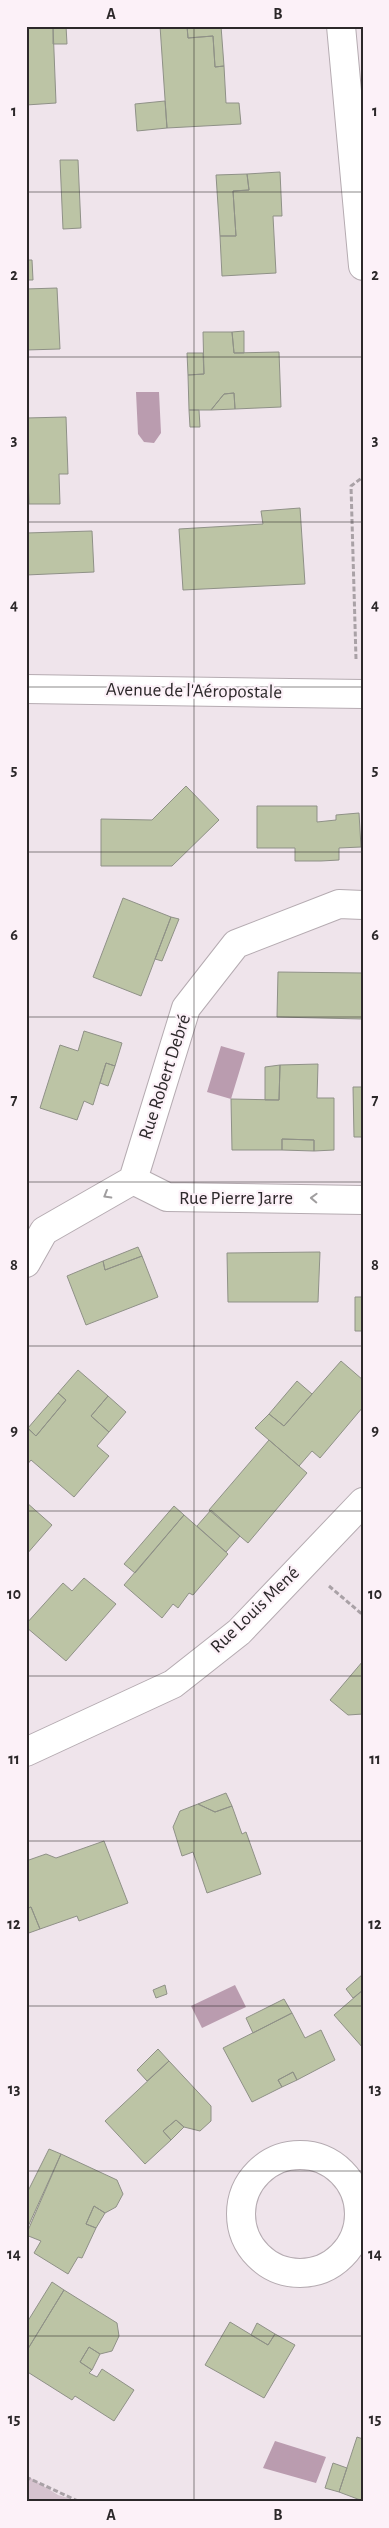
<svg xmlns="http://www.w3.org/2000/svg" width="389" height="2528" font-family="'Alegreya Sans',sans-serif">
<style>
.green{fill:#d6c3cf}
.water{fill:#ba9caf}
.building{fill:#bcc4a5;stroke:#8f9187}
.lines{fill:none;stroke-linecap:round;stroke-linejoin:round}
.street-casing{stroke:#b5abb1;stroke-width:30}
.secondary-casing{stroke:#b5abb1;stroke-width:30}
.path{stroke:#a9a1a6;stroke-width:3;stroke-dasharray:5 2.5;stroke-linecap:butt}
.street{stroke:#fff;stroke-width:28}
.secondary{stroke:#fff;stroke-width:28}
.oneway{stroke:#a09e9f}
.grid{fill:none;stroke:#2c282a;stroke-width:1;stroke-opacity:0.55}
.labels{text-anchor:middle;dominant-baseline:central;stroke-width:4.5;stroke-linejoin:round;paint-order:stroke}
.street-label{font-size:19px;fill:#2c282a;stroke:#fcf1f8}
.neatline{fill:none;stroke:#2c282a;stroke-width:2}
.grid-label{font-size:16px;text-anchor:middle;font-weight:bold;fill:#2c282a}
</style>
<rect width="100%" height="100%" fill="#efe4eb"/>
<path class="green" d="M26,2475L58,2495L81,2502H26Z"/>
<path class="water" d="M136,392H159L161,433L154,443L144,442L138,434Z
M221,1046L245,1053L231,1099L207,1092Z
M235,1985L246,2007L202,2028L191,2006Z
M275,2441L326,2457L316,2483L263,2468Z"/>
<path class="building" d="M26,26H53L56,103L26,105Z
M53,26H66L67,44H53Z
M160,26H187L188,38L213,36L215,67L224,66L226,103H239L241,124L167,128Z
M187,26H221L224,66L215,67L213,36L188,38Z
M165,101L167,128L137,131L135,104Z
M60,160H78L81,228L63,229Z
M280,172L282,216H273L276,273L222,276L220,236H236L233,191L249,190L247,174Z
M247,174L249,190L233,191L236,236H220L216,175Z
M26,260H32L33,280H26Z
M57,288L60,349L26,350V289Z
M244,331V353H234L232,332Z
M203,332H232L234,353L279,352L281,407L235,409L234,393L224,394L211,410H189L188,375L204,374Z
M187,353H203L204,374L188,375Z
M234,393L235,409L211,410L224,394Z
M189,410H199L200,427H190Z
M66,417L68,474H59L60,504H29L26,418Z
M300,508L305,584L183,590L179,529L263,524L261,511Z
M92,531L94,572L26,575V533Z
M186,786L219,820L172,866H101V819L152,820Z
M257,806H317V822L336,820V815L359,813L361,847L339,848V860L321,861H295V848H257Z
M123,898L171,917L141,996L93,977Z
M171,917L179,919L162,961L155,959Z
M278,972L363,973V1019L277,1017Z
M84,1031L122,1043L115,1066L106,1063L93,1105L84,1101L77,1120L40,1108L60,1045L78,1051Z
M106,1063L115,1066L108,1086L100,1083Z
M318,1064L317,1098H334V1150L314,1151V1140L282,1139V1150H232L231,1099L279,1100L280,1065Z
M280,1065L279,1100H265V1067Z
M353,1087H363V1137H354Z
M282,1139L314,1140V1151L282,1150Z
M138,1247L142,1256L105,1270L103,1261Z
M320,1252L318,1302H228L227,1253Z
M142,1256L158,1297L86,1325L67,1276L103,1261L105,1270Z
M355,1297H363V1331H355Z
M341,1361L363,1380V1407L320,1458L312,1451L299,1466L255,1428L269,1414L284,1426Z
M78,1370L108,1396L91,1416L109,1432L97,1446L109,1456L74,1497L31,1460L26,1466V1427L36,1436L66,1400L58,1393Z
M297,1381L312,1394L284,1426L269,1414Z
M58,1393L66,1400L36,1436L28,1428Z
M108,1396L126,1412L109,1432L91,1416Z
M269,1440L307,1473L248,1543L209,1510Z
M26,1502L52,1525L26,1555Z
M174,1506L184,1515L135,1573L124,1564Z
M211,1510L240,1536L226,1552L197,1526Z
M184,1515L228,1554L193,1595L189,1593L178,1608L173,1604L162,1618L124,1585Z
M84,1578L116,1604L66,1661L26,1627V1624L63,1583L72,1591Z
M363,1661V1714L348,1715L330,1700Z
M226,1793L232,1806L215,1812L198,1804Z
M198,1804L215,1812L232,1806L242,1834L246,1832L261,1874L207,1893L193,1852L182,1856L173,1827L180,1811Z
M104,1841L128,1903L79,1921L77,1916L40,1929L31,1907L26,1909V1861L46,1854L56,1858Z
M31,1907L40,1929L26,1934V1909Z
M363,1974V1990L353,1998L346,1989Z
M165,1985L167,1994L156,1998L153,1990Z
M363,1990V2048L334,2015Z
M284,1999L292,2013L253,2033L246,2018Z
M292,2013L305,2038L321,2030L335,2060L297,2080L293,2072L278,2080L282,2087L252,2102L223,2048Z
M158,2049L169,2061L147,2081L137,2070Z
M169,2061L211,2106V2121L200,2131L184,2127L176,2120L163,2131L171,2140L145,2164L105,2121Z
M293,2072L297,2080L282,2087L278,2080Z
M176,2120L184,2127L171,2140L163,2131Z
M49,2149L61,2154L26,2231V2195Z
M61,2154L117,2180L123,2194L116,2207L105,2213L94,2206L86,2224L96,2228L82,2258L78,2257L68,2274L34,2253L41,2241L26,2235Z
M94,2206L105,2213L96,2228L86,2224Z
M52,2282L64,2290L26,2352V2324Z
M64,2290L117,2323L119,2336L112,2351L100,2354L89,2347L80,2362L92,2370L89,2373L97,2377L102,2369L134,2390L114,2421L75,2396L72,2400L26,2371V2352Z
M230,2322L268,2345L275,2334L295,2345L264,2398L205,2365Z
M257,2323L275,2334L268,2345L251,2335Z
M89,2347L100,2354L92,2370L80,2362Z
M357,2437L363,2439V2501L339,2492Z
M333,2463L347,2468L339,2492L325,2488Z"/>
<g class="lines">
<defs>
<path id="street" d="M341,26L363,266
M133,1180L186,1008L236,944L339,904L363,905
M26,1263L44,1231L133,1180L167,1197L363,1200
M26,1752L173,1684L239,1632L363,1502
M241 2214a59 59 0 1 1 118 0a59 59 0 1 1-118 0Z"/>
<path id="secondary" d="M26,689L363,694"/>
</defs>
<use href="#street" class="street-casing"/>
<use href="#secondary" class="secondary-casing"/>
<path class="path" d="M356,659L351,486L363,477
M329,1586L363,1615
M26,2477L80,2502"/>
<use href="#street" class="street"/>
<use href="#secondary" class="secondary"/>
</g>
<defs><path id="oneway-chevron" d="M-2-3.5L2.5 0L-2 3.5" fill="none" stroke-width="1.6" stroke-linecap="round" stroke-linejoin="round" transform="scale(1.25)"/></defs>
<g class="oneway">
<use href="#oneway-chevron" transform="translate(107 1195) rotate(150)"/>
<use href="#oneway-chevron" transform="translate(314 1198) rotate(-178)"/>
</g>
<path class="grid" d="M194,26V2502M26,192H363M26,357H363M26,522H363M26,687H363M26,852H363M26,1017H363M26,1182H363M26,1346H363M26,1511H363M26,1676H363M26,1841H363M26,2006H363M26,2171H363M26,2336H363"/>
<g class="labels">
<g class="street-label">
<text transform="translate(194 691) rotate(1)">Avenue de l'Aéropostale</text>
<text transform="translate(165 1077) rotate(-72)">Rue Robert Debré</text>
<text x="236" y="1198">Rue Pierre Jarre</text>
<text transform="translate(255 1610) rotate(-44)">Rue Louis Mené</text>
</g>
</g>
<rect width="389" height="2528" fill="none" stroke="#fcf1f8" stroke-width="55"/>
<rect x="28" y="28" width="334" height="2472" class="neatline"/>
<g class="grid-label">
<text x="111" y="19">A</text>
<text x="278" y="19">B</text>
<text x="14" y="116">1</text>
<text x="375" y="116">1</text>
<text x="14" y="280">2</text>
<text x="375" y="280">2</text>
<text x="14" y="445">3</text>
<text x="375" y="445">3</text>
<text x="14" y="610">4</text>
<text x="375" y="610">4</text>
<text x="14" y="775">5</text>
<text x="375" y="775">5</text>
<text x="14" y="940">6</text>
<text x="375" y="940">6</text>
<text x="14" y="1105">7</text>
<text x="375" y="1105">7</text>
<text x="14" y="1270">8</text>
<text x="375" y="1270">8</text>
<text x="14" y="1435">9</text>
<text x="375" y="1435">9</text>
<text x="14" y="1599">10</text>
<text x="375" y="1599">10</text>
<text x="14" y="1764">11</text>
<text x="375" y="1764">11</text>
<text x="14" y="1929">12</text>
<text x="375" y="1929">12</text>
<text x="14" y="2094">13</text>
<text x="375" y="2094">13</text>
<text x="14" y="2259">14</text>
<text x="375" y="2259">14</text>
<text x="14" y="2424">15</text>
<text x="375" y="2424">15</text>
<text x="111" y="2520">A</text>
<text x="278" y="2520">B</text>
</g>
</svg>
